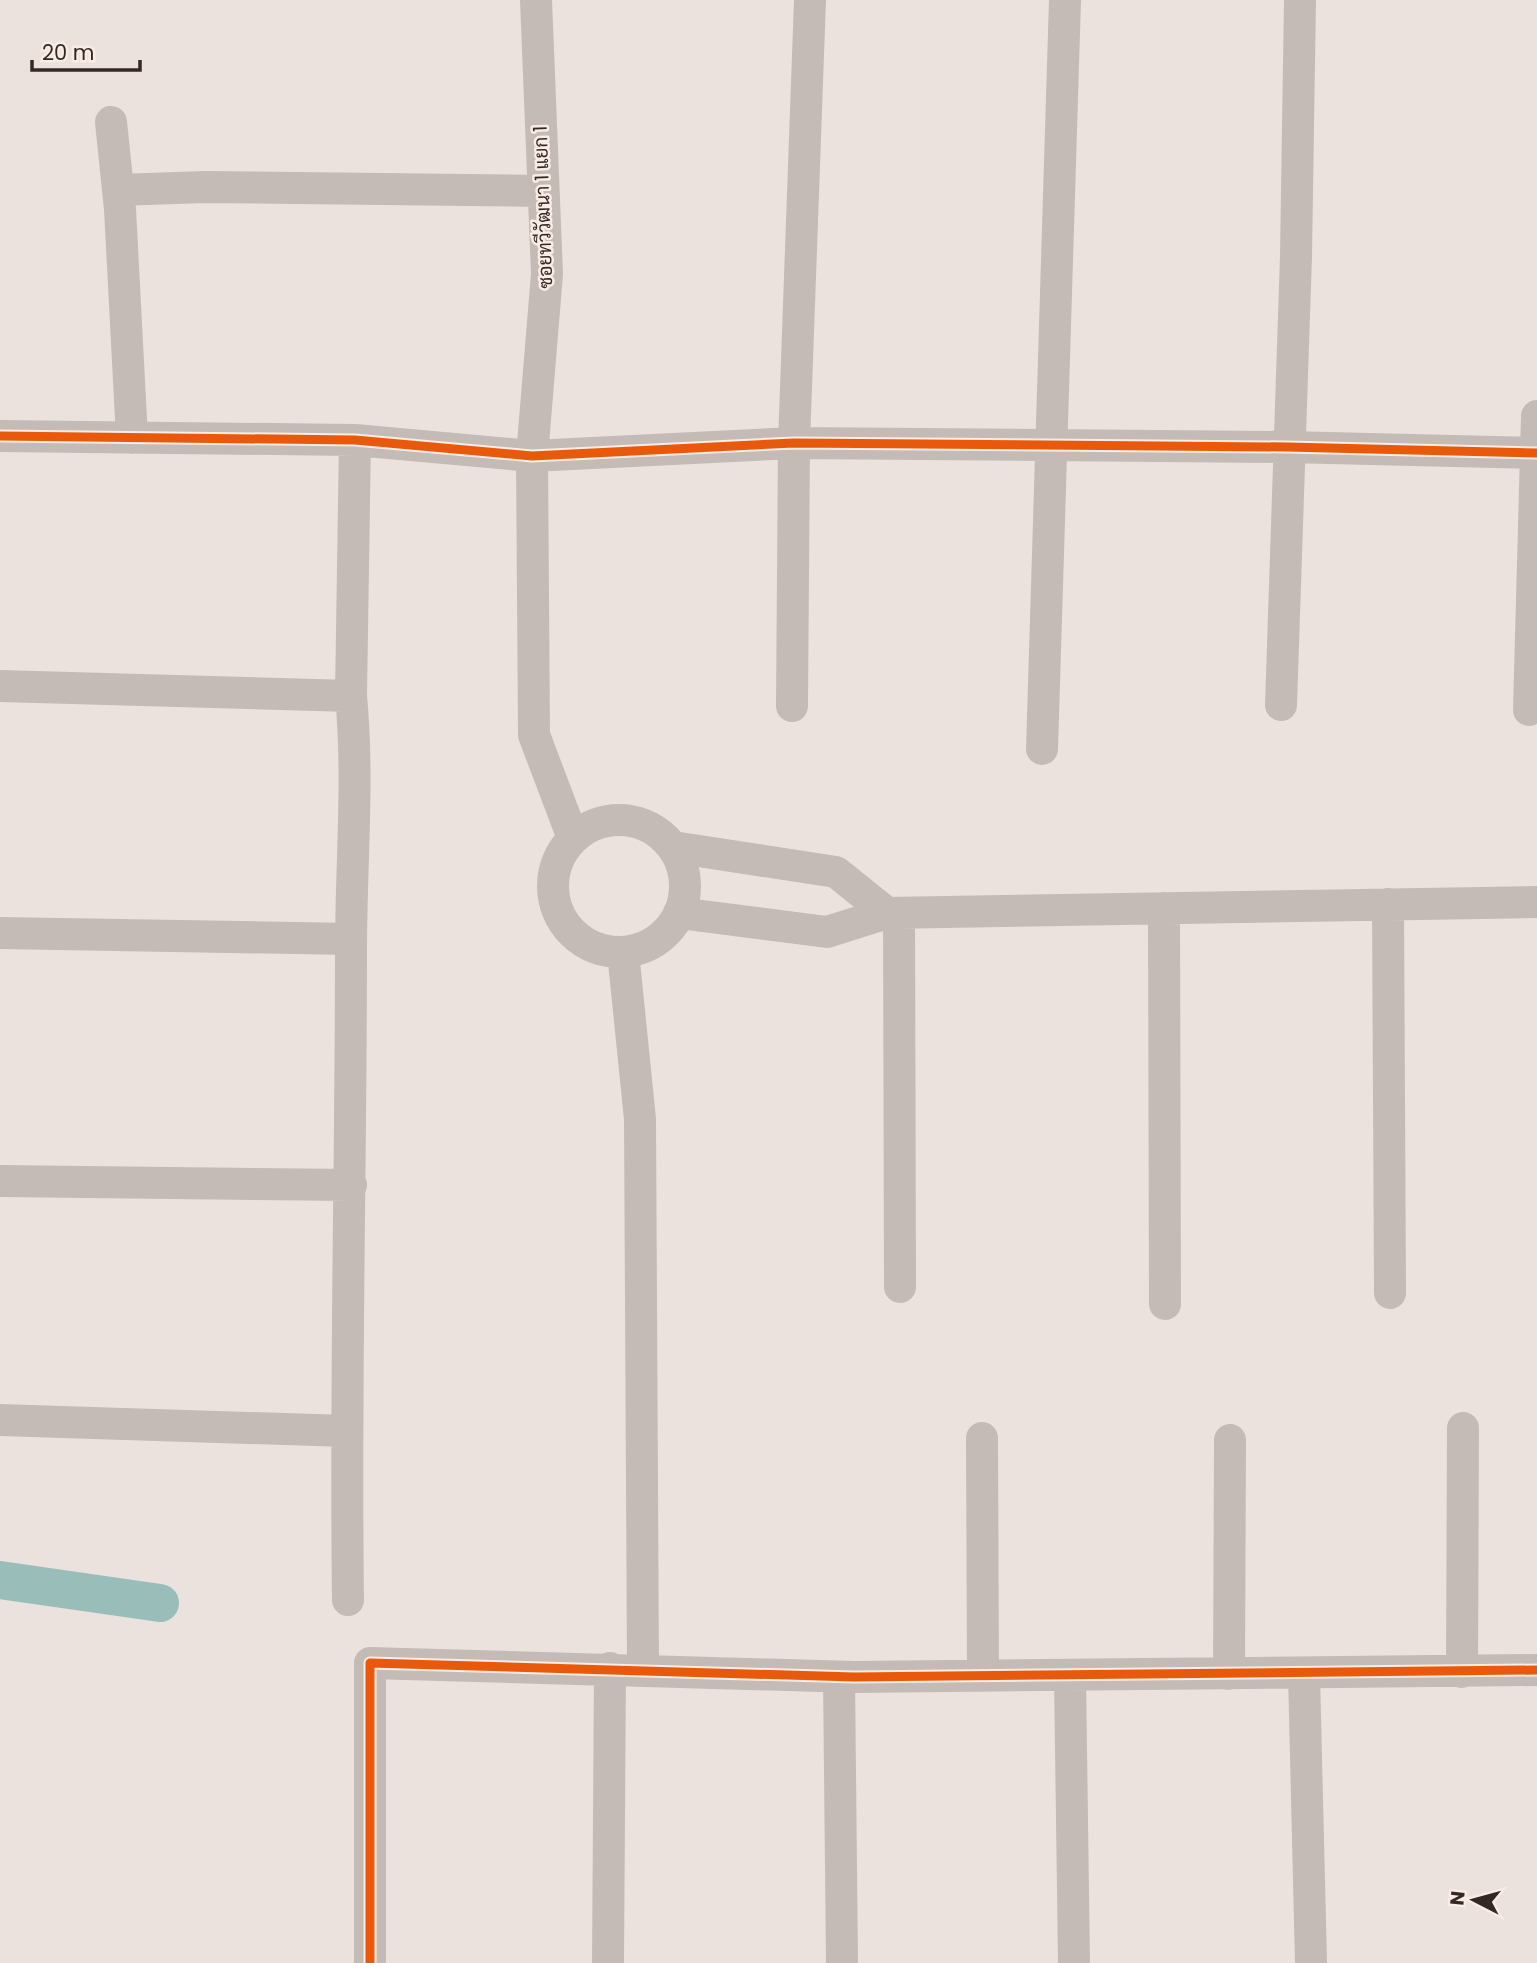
<svg xmlns="http://www.w3.org/2000/svg" width="1537" height="1963" font-family="Poppins,Sarabun,sans-serif">
<style>
.lines{fill:none;stroke-linecap:round;stroke-linejoin:round}
.canal{stroke:#99beb9;stroke-width:38}
.street{stroke:#c4bbb7;stroke-width:32}
.cycleway-casing{stroke:#f9ece4;stroke-width:13}
.cycleway{stroke:#e8590c;stroke-width:9}
.labels{text-anchor:middle;dominant-baseline:central;stroke-width:5;stroke-linejoin:round;paint-order:stroke}
.street-label{font-size:19px;fill:#342826;stroke:#f9ece4}
</style>
<rect width="100%" height="100%" fill="#ebe2dd"/>
<g class="lines">
<path class="canal" d="M0,1580L160,1603"/>
<path class="street" d="M536,0L547,274L532,456L534,735L573,838
M111,122L120,209L132,438
M118,190L205,187L543,191
M0,436L355,440L532,456L794,443L1287,447L1537,453
M0,686L351,696C359,780 351,864 351,949C351,1166 345,1383 348,1600
M351,696L355,440
M1281,705L1296,256L1300,0
M792,706L794,443L810,0
M1529,710L1537,416
M1042,749L1065,0
M553 886a66 66 0 1 1 132 0a66 66 0 1 1-132 0Z
M673,847L836,872L887,913L827,932L679,913
M1388,904L1390,1293
M1164,908L1165,1304
M887,913L1537,902
M899,913L900,1287
M0,933L351,939
M623,952L640,1119L643,1669
M0,1181L351,1185
M0,1420L346,1431
M982,1438L983,1676
M1462,1672L1463,1428
M1229,1674L1230,1440
M1304,1674L1311,1963
M1070,1676L1074,1963
M839,1677L842,1963
M370,1963V1663L854,1677L1537,1670
M608,1963L610,1668"/>
<defs>
<path id="cycleway" d="M0,436L355,440L532,456L794,443L1287,447L1537,453
M370,1963V1663L854,1677L1537,1670"/>
</defs>
<use href="#cycleway" class="cycleway-casing"/>
<use href="#cycleway" class="cycleway"/>
</g>
<g class="labels">
<g class="street-label">
<text transform="translate(543 207) rotate(-92)">ซอยทวีวัฒนา 1 แยก 1</text>
</g>
</g>
<g transform="translate(1474 1900) rotate(276)" stroke="#f9ece4" stroke-width="5" paint-order="stroke">
<path d="M0-5L12 26L0 18L-12 26Z" fill="#342826"/>
<text y="-10" font-size="19" font-weight="bold" text-anchor="middle" fill="#342826">N</text>
</g>
<path d="M32 60v10h108v-10" fill="none" stroke="#342826" stroke-width="3.5"/>
<text x="42" y="60" font-size="21" fill="#342826" stroke="#f9ece4" stroke-width="5" paint-order="stroke">20 m</text>
</svg>
